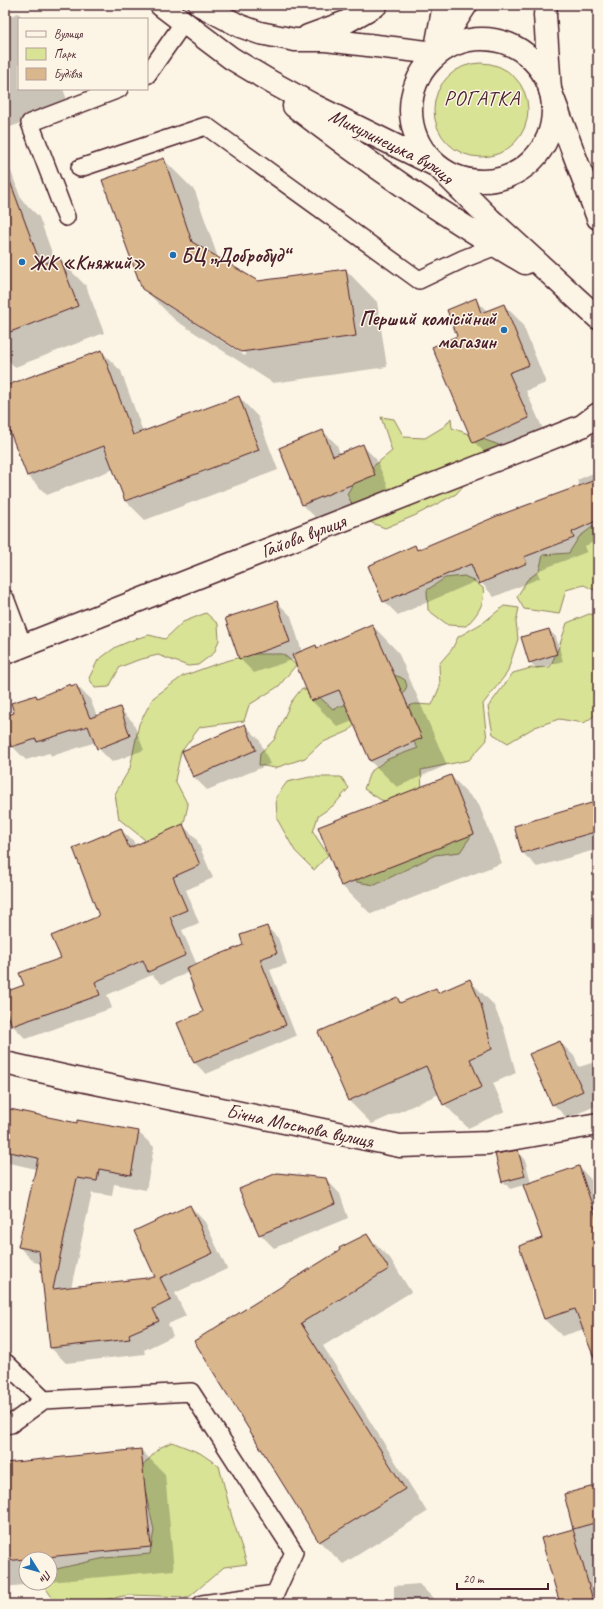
<svg xmlns="http://www.w3.org/2000/svg" width="603" height="1609" font-family="Caveat,sans-serif">
<style>
.green{fill:#d8e396;stroke:#918160}
.shadow{fill:#0003;fill-rule:evenodd}
.building{fill:#dab68c;stroke:#4a1f2b}
.lines{fill:none;stroke-linecap:round;stroke-linejoin:round}
.service-casing{stroke:#4a1f2b;stroke-width:20}
.minor-casing{stroke:#4a1f2b;stroke-width:25}
.secondary-casing{stroke:#4a1f2b;stroke-width:25}
.service{stroke:#fcf5e5;stroke-width:17}
.minor{stroke:#fcf5e5;stroke-width:22}
.secondary{stroke:#fcf5e5;stroke-width:22}
.poi-dot{fill:#1f6fb2;stroke:#fcf5e5;stroke-width:1.5}
.labels{text-anchor:middle;dominant-baseline:central;stroke-width:3;stroke-linejoin:round;paint-order:stroke}
.street-label{font-size:20px;fill:#4a1f2b;stroke:#fcf5e5}
.poi-label{font-size:20px;font-weight:bold;fill:#4a1f2b;stroke:#fcf5e5;text-anchor:start}
.neighbourhood-label{font-size:21px;letter-spacing:1px;fill:#4a1f2b;stroke:#fcf5e5}
</style>
<rect width="100%" height="100%" fill="#fcf5e5"/>
<filter id="ink" filterUnits="userSpaceOnUse"><feTurbulence type="fractalNoise" baseFrequency=".025" numOctaves="2"/><feDisplacementMap in="SourceGraphic" scale="8" xChannelSelector="R" yChannelSelector="G"/><feConvolveMatrix kernelMatrix="1 2 1 2 8 2 1 2 1" color-interpolation-filters="sRGB"/></filter>
<g filter="url(#ink)">
<path class="green" d="M434 110a47 47 0 1 1 94 0a47 47 0 1 1-94 0Z
M381,417L394,419L404,437L425,438L445,426L451,418L452,428L499,445L456,494L414,516L385,528L359,518L347,494L354,482L392,451Z
M595,525H598V592L584,585L566,590L559,614L524,609L517,597L527,580L539,571L543,555L569,553L579,537Z
M464,576L473,580L483,588C486,604 476,616 466,626L448,625L428,610L427,590L445,578Z
M504,606L519,608L516,622L518,639L507,673L483,704L487,740L469,760L421,770L422,791L401,804L381,800L364,789L370,772L388,759L418,748L407,733L396,712L414,704L432,705L440,686L439,664L452,649L458,637L484,622Z
M206,613L218,624L219,640L214,653L198,665L188,666L158,655L138,660L120,667L109,687L95,688L89,678L98,660L116,647L135,639L149,635L165,639L183,622Z
M589,614L598,615V713L584,723L559,719L535,727L508,743L493,734L488,707L513,673L531,668L550,667L559,647L567,623Z
M251,654H283L296,665L279,686L249,705L244,721L200,727L181,752L175,780L188,805L183,827L150,844L119,819L115,794L130,768L139,724L153,698L183,676L216,664Z
M366,667L400,677L405,680L407,686L399,702L365,712L349,731L321,743L305,758L275,768L259,765L260,753L274,740L291,702L302,688L318,696L333,709L350,703Z
M310,777H341L349,788L334,805L318,816L313,832L328,855L314,870L295,851L277,819L276,797L287,782Z
M473,833L460,852L435,855L375,885L357,882L341,873Z
M172,1442L200,1453L219,1466L232,1517L247,1564L224,1567L189,1597L129,1595L88,1603L54,1600L42,1583H50V1571L52,1570L105,1558L150,1554L154,1530L140,1469L159,1448Z"/>
<path class="shadow" d="M18,13L24,19H19V89H63L69,105L5,129V18Z
M5,155L21,199L39,217L55,261L60,260L86,286L104,333L15,367L5,357Z
M164,160L195,191L218,258L258,283L346,270L377,302L387,367L273,383L175,320L143,288ZM168,304L246,354L245,356L168,306Z
M475,299L488,312L504,305L522,323L546,383L526,391L546,436L492,460L474,442L459,336Z
M101,351L121,371L143,432L239,397L258,417L278,470L145,520L126,501L114,469L47,495L27,475L5,415V387Z
M323,431L337,445L340,454L362,445L376,459L389,489L317,519L303,505L281,449Z
M598,471V540L585,546L587,552L537,571L540,578L494,597L479,580L398,615L384,601L415,547L419,551L580,487L577,480Z
M277,602L291,616L302,652L316,646L318,649L372,625L398,652L447,765L397,787L370,761L353,721L338,727L312,701L295,659L254,673L240,659L226,618Z
M549,630L556,637L563,661L537,669L530,662Z
M76,685L90,699L97,716L119,708L133,722L144,750L112,762L98,748L96,742L52,756L49,753L26,760L12,746L5,726V717L15,713L38,699Z
M245,725L259,739L270,764L207,790L193,776Z
M451,776L479,805L502,863L371,914L342,886L320,828Z
M183,826L196,838L213,878L186,890L199,923L182,930L197,965L244,946L267,927L278,938L287,964L270,970L296,1036L206,1074L195,1063L205,1013L189,972L162,984L152,975L107,995L112,1008L26,1039L13,1026L5,1003V993L25,986L62,959L101,916L121,830L134,842L135,846Z
M598,831V849L537,867L523,853Z
M469,980L493,1004L504,1029L516,1073L493,1083L505,1111L468,1128L444,1104L439,1094L372,1124L348,1100L397,998L402,1003L436,989L440,993Z
M560,1042L574,1056L579,1067L598,1061V1105L567,1118L553,1104Z
M5,1109L77,1124L138,1132L154,1147L146,1190L114,1184L112,1196L92,1193L71,1288L157,1278L190,1206L205,1222L227,1269L175,1293L186,1316L168,1324L173,1336L144,1350L145,1354L66,1363L51,1348L41,1264L34,1262L19,1247L36,1169L5,1162Z
M518,1152L525,1159L531,1183L579,1167L596,1185L598,1190V1347L584,1329L562,1336L544,1319L543,1239L524,1185L510,1189L503,1181Z
M326,1179L340,1194L348,1218L274,1248L260,1234Z
M367,1235L390,1258L411,1292L323,1346L427,1512L343,1564L320,1542L195,1342Z
M141,1450L165,1474L174,1570L50,1582V1559H26V1583H42L5,1587V1464Z
M598,1486V1604H572L542,1539L574,1529L566,1495Z
M419,1584L433,1598V1604H394V1586Z"/>
<path class="building" d="M164,158L192,242L258,281L346,269L356,336L241,352L142,289L102,180Z
M8,176L41,265L60,258L78,306L5,334V177Z
M476,298L481,313L504,304L529,365L509,373L529,418L473,443L432,347L457,336L447,310Z
M102,350L133,435L239,396L259,450L125,501L104,446L27,476L5,419V386Z
M323,430L333,456L363,444L375,475L302,505L279,448Z
M598,479V520L572,532L574,538L524,557L527,563L479,584L471,564L383,602L368,566L415,545L417,550L497,516Z
M277,601L290,642L239,659L225,618Z
M372,624L422,738L370,761L339,690L311,701L292,655L316,645L317,648Z
M549,629L557,654L529,663L521,637Z
M70,684L71,686L76,684L90,718L120,707L130,736L97,749L88,726L37,742L36,739L11,747L5,729V716L14,713L11,703L36,695L37,698Z
M245,724L256,750L193,777L182,751Z
M451,775L474,834L341,886L318,827Z
M598,801V831L522,853L514,826Z
M183,824L200,865L173,877L187,910L170,917L186,955L148,972L143,960L95,982L100,995L12,1026L5,1006V992L24,985L19,973L61,958L51,936L99,916L73,848L121,828L129,848Z
M267,926L277,953L260,959L286,1025L194,1063L177,1023L203,1012L186,968L243,945L240,935Z
M470,979L481,1004L492,1049L470,1059L482,1087L443,1105L426,1066L348,1101L318,1032L397,997L400,1003L436,988L438,993Z
M560,1041L583,1091L552,1105L529,1054Z
M5,1108L77,1123V1120L139,1131L131,1175L99,1169L97,1181L77,1178L53,1289L155,1277L134,1231L190,1205L213,1253L160,1278L171,1300L153,1309L159,1321L129,1334L130,1339L50,1348L39,1251L18,1247L38,1158L5,1151Z
M518,1150L525,1176L502,1182L495,1154Z
M579,1166L598,1223V1362L596,1363L575,1309L544,1319L519,1246L542,1238L523,1185Z
M277,1173L326,1178L335,1204L259,1235L239,1189Z
M367,1234L389,1269L301,1323L405,1489L319,1542L194,1341L340,1250L339,1248Z
M141,1449L151,1547L5,1561V1463Z
M598,1485V1522L573,1529L564,1494Z
M573,1529L594,1604H560L541,1538Z"/>
<g class="lines">
<defs>
<path id="service" d="M147,75L184,22
M80,168L206,126L419,280L463,259L496,246
M66,217L30,123L119,89
M5,598L23,646
M5,1362L44,1400L191,1392L294,1552L275,1594L202,1604
M5,1425L11,1424L44,1400"/>
<path id="minor" d="M435,53L444,5
M5,653L582,426L598,414
M5,1063L76,1079L400,1146L488,1143L598,1124"/>
<g id="secondary">
<path id="s1" d="M161,5L231,58L271,82L313,105L437,166L490,219L598,318"/>
<path d="M200,5L240,26L260,33L295,40H326L435,53"/>
<path d="M546,5L545,15L550,90L598,218"/>
<path d="M308,36L346,22L376,5"/>
<circle cx="482" cy="110" r="71"/>
<path d="M435,53L466,5"/>
<path d="M294,106C368,163 444,216 525,263"/>
</g>
</defs>
<use href="#service" class="service-casing"/>
<use href="#minor" class="minor-casing"/>
<use href="#secondary" class="secondary-casing"/>
<use href="#service" class="service"/>
<use href="#minor" class="minor"/>
<use href="#secondary" class="secondary"/>
</g>
</g>
<g class="poi-dot">
<circle cx="173" cy="255" r="4"/>
<circle cx="22" cy="262" r="4"/>
<circle cx="504" cy="330" r="4"/>
</g>
<g class="labels">
<g class="street-label">
<text stroke="none"><textPath href="#s1" startOffset="271">Микулинецька вулиця</textPath></text>
<text transform="translate(303 536) rotate(-21)">Гайова вулиця</text>
<text transform="translate(300 1126) rotate(12)">Бічна Мостова вулиця</text>
</g>
<g class="poi-label">
<text x="181" y="255">БЦ „Добробуд“</text>
<text x="30" y="262">ЖК «Княжий»</text>
<text x="496" y="318" text-anchor="end">Перший комісійний<tspan x="496" dy="23">магазин</tspan></text>
</g>
<g class="neighbourhood-label">
<text x="482" y="98">РОГАТКА</text>
</g>
</g>
<rect width="603" height="1609" fill="none" stroke="#fcf5e5" stroke-width="20"/>
<rect x="10" y="10" width="583" height="1589" fill="none" stroke="#4a1f2b" stroke-width="1.5" filter="url(#ink)"/>
<rect x="18" y="18" width="130" height="72" fill="#fcf5e5" stroke="#b59f9b"/>
<rect x="26" y="31" width="20" height="6" fill="#fcf5e5" stroke="#b59f9b"/>
<text x="54" y="38" font-size="12" fill="#4a1f2b">Вулиця</text>
<rect x="26" y="48" width="20" height="12" fill="#d8e396" stroke="#b59f9b"/>
<text x="54" y="58" font-size="12" fill="#4a1f2b">Парк</text>
<rect x="26" y="68" width="20" height="12" fill="#dab68c" stroke="#b59f9b"/>
<text x="54" y="78" font-size="12" fill="#4a1f2b">Будівля</text>
<g transform="translate(38 1571) rotate(127)"><circle r="19" fill="#fcf5e5" stroke="#b59f9b"/>
<path d="M0-3L7 15L0 10L-7 15Z" fill="#1f6fb2"/>
<text y="-6" font-size="11" font-weight="bold" text-anchor="middle" fill="#4a1f2b">Пн</text>
</g>
<path d="M457 1583v6h91v-6" fill="none" stroke="#4a1f2b" stroke-width="2"/>
<text x="463" y="1583" font-size="12" fill="#4a1f2b" stroke="#fcf5e5" stroke-width="3" paint-order="stroke">20 m</text>
</svg>
